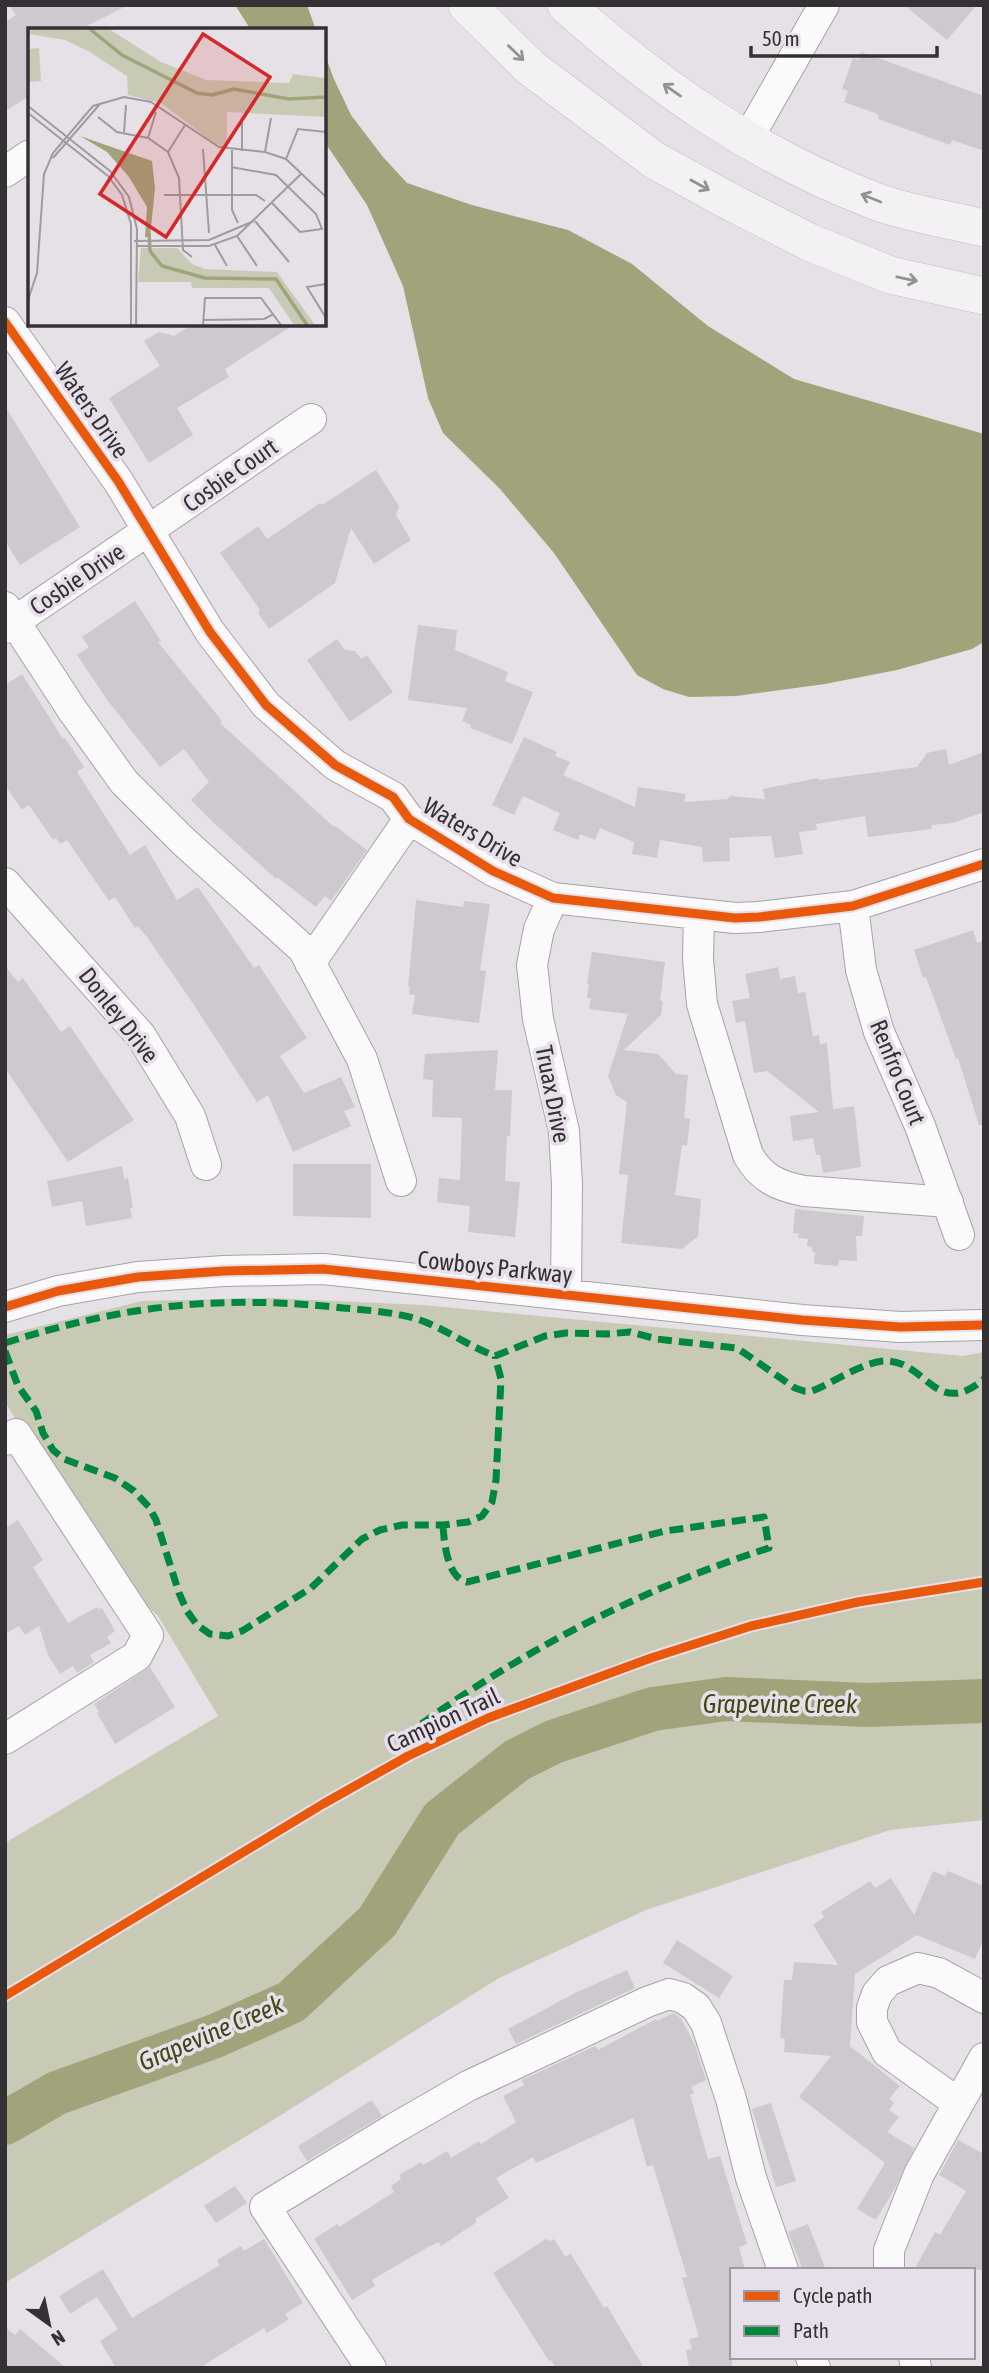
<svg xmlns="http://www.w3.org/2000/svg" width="989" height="2373" font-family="'Asap Condensed',sans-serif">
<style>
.green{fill:#c9cab6}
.water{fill:#a1a47a}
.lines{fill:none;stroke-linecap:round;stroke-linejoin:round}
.river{stroke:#a1a47a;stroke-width:44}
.building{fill:#cdc9ce}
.minor-casing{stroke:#a6a2a7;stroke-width:32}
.major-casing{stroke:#c2c0c2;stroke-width:38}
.minor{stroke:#fbfafb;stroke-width:30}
.major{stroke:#f4f1f5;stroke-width:37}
.quiet{stroke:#00873e;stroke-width:7;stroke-dasharray:14 7;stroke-linecap:butt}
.cycleway-casing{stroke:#e7dfe9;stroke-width:13}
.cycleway{stroke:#e8590c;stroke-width:9}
.oneway{stroke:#949195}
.labels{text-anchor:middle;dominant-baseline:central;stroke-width:7;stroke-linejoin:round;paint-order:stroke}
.street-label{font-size:24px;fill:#343135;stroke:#e7dfe9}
.water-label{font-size:26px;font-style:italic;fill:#434716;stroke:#e7dfe9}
.inset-river{fill:none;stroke:#a1a47a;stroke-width:3.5}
.inset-road{fill:none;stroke:#9f9ba0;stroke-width:2}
.view{fill:#d62828;fill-opacity:0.15;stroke:#d62828;stroke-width:3.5}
.inset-edge{fill:none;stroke:#343135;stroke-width:3.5}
</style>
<rect width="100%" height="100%" fill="#e6e1e7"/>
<path class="green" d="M271,1298L423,1305L963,1356L984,1352V1820L890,1830L646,1910L499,1978L273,2120L5,2283V1843L218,1716L158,1616L105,1567L5,1402V1335L142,1301Z"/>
<path class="water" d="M235,5H307L316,30H251Z
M324,51L333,77L351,115L383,157L407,183L472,205L568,230L632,264L708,326L794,379L984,434V642L972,649L897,670L825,684L736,696L689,697L663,689L637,675L554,553L500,489L443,433L428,398L403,286L367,205L324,141Z"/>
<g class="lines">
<path class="river" d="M5,2123L57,2093L215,2036L291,2002L377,1922L442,1819L517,1760L553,1742L653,1709L726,1699L867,1705L984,1701"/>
</g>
<path class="building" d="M9,5H128L79,30H30V96L5,111V22L16,15Z
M904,5H977L947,40Z
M861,52L984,96V151L952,140L950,145L878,119L879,116L875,113L844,102L848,91L842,89L853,58L859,60Z
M193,324H295L225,369L229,377L177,408L193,435L149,463L109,398L160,366L144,341L159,332L174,336Z
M5,406L80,527L20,565L5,541Z
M376,470L399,506L396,515L411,540L374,564L351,528L335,583L269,629L258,613L260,610L220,553L258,526L267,539L320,503L322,505Z
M135,601L161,641L158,642L222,721L220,723L334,827L335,826L367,850L331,901L325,896L316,907L277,877L276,879L213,822L191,800L209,782L184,749L160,767L108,701L77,655L89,647L82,637Z
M418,625L457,630L455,650L508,672L505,681L533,692L512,744L470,728L471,725L462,721L467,708L408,700Z
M337,639L345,650L355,651L361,659L367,655L393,692L350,722L307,660Z
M22,674L63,739L65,738L84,767L77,772L130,855L145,845L177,900L198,887L254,968L259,965L307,1038L280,1056L304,1093L341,1077L355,1107L344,1111L351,1126L293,1152L268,1095L257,1102L190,999L147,937L138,926L135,928L115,897L109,901L67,840L60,844L56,838L53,840L29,805L22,810L5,785V685Z
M524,737L557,752L555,756L570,762L563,775L635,807L638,787L686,794L684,802L728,799L730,796L765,799L763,789L818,778L819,780L917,767L927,753L946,749L949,765L984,752V812L953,823L931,825L932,829L868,837L865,816L816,824L817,830L799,832L803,854L775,858L771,836L729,838L730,861L703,862L702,847L660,840L657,858L632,854L634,842L600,828L595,840L580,834L578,840L553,830L560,813L523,796L514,815L492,805Z
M416,900L463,907L464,901L490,904L480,970L486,971L479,1023L412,1014L415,995L409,994L410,987H408Z
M973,930L977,943L984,940V1125H979L958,1058L956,1059L926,977L923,978L914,950Z
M592,952L665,962L660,1000L663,1002L661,1015L624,1050L658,1054L676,1074L688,1075L684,1118L690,1119L687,1146L682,1145L675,1195L701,1199L698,1236L682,1249L621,1243L628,1175L619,1174L627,1102L616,1095L608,1076L628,1014L589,1009L591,998H587L589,984H587Z
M5,966L18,982L23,978L61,1032L70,1026L134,1120L68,1162L5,1068Z
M778,967L780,979L795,976L798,993L805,992L813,1036L819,1035L820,1044L827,1043L833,1109L854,1106L861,1167L823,1173L820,1155H816L813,1138L793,1141L790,1116L819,1112L767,1071L754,1073L745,1021L736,1023L732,1001L750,998L745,974Z
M498,1050L495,1090H512L510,1136H507L505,1181L520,1182L515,1237L468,1232L470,1206L437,1202L439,1178L460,1180L462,1118L432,1117L433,1080L423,1079L425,1054Z
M293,1164H371V1218L293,1216Z
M122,1166L124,1179L128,1178L133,1208H130L132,1218L86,1226L82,1201L52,1207L47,1181Z
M795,1209L864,1216L862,1236H856L857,1261L839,1260L838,1266L814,1264L815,1252H812V1247L807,1246L808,1239L798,1238L799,1234L793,1233Z
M18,1520L43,1560L33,1567L68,1623L97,1607L99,1610L102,1608L115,1631L107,1637L111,1643L90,1655L94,1662L77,1673L73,1666L60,1674L48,1655L39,1626L25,1635L19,1626L5,1634V1528Z
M150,1667L175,1707L115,1744L97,1713L99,1712L94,1704Z
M933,1871L945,1876L948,1871L984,1886V1938L975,1959L917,1935L855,1974L850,2046L900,2086L889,2099L894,2103L889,2110L899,2117L887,2132L914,2148L895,2188L876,2220L857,2209L885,2163L799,2097L831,2056L784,2052L785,2039L780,2038L784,1980H792L794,1962L838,1965L813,1925L824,1917L821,1912L870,1881L875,1888L891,1878L914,1915Z
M677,1940L733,1976L719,1998L663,1963Z
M627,1970L635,1988L516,2044L508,2029L575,1993Z
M673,2013L681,2018L695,2045L706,2080L691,2087L694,2093L690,2095L708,2159L720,2156L747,2244L739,2247L745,2270H732V2368H689L686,2350L692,2349L689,2339L699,2337L682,2278L687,2277L653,2165L647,2167L633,2118L536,2163L533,2157L496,2178L509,2198L475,2219L477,2222L441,2246L439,2242L428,2247L372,2280L375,2286L352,2300L314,2239L337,2224L339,2227L394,2192L391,2186L401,2179L399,2175L421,2162L423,2165L447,2151L451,2158L479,2141L481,2144L516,2122L503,2096L524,2085L522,2080L595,2046L598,2050L656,2019L657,2021Z
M372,2100L382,2116L307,2161L298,2146Z
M771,2103L796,2181L776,2187L752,2109Z
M958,2140L984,2154V2270H914L935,2232L940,2235L966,2191L939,2175Z
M235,2186L247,2203L216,2223L204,2206Z
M808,2224L826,2270H803L791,2240L788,2232Z
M264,2239L303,2303L285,2314L289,2319L267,2333L264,2328L199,2368H116L100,2341L118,2329L97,2297L70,2314L59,2296L103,2269L132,2318L220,2265L217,2260L241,2246L244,2251Z
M546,2239L550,2241L554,2239L565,2256L571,2254L604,2308L607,2306L644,2368H556L551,2360L549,2361L493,2273Z
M5,2327L15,2335L20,2329L66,2368H5Z"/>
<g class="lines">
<defs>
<path id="minor" d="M747,140L824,5
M5,172L30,155
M5,322L118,481L210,632L266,705L335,765L393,797L409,819L493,871L553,898L735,918L759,917L853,906L984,864
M5,607L73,711L124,782L183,841L303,949L362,1059L401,1181
M5,628L311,419
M5,883L141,1036L190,1116L206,1165
M553,898L539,929L532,965L538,1019L564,1131L567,1184L566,1293
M853,906L861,970L879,1032L920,1126L959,1235
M699,915L698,959L702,1004L748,1155C761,1178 778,1186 804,1191L948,1202
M310,963L409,819
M5,1307L58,1291L138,1277L224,1271L323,1269L802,1320L900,1327L984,1325
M5,1440L16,1434L148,1635L137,1656L5,1739
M958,2103L887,2052L872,2022V2008L877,1994L888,1981L918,1968L939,1973L984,1998
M889,2270V2250L919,2174L984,2058
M811,2357L815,2368
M914,2357L916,2368
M371,2368L265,2207L395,2128L468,2086L647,2002L669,1994L683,1998L696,2007L706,2023L731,2099L751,2178L783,2270"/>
<path id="major" d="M467,5L531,68L654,160L725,199L809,242L890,275L984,296
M566,5C659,88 759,157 875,201C909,214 948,219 984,228"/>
</defs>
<use href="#minor" class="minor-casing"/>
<use href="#major" class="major-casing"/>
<use href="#minor" class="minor"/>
<use href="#major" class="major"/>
<path class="quiet" d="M5,1343C121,1306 214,1295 335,1307C361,1310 388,1311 414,1318C443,1327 466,1345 495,1356L545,1336L566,1333L607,1334L630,1332L657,1339L737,1348L795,1388L804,1391H812C833,1383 865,1360 888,1361C927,1363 937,1419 984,1379
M5,1351L18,1386L36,1411L43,1433L53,1450L64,1459L115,1478L134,1491L149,1507L156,1520L179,1593L187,1611L197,1625L210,1634L228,1636L242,1631L311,1588L362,1539L380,1530L402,1525H443L468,1522L482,1516L492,1502L496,1480L501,1379L495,1356
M408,1756L403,1745V1739L409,1733C517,1653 640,1589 769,1548L764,1517L665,1531L467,1582C447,1578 444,1542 443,1525"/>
<defs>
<path id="cycleway" d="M5,322L118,481L210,632L266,705L335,765L393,797L409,819L493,871L553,898L735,918L759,917L853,906L984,864
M5,1307L58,1291L138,1277L224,1271L323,1269L802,1320L900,1327L984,1325
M5,1996L323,1804L408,1756L488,1718L651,1658L751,1626L858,1602L984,1582"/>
</defs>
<use href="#cycleway" class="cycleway-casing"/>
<use href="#cycleway" class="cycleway"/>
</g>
<defs><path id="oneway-shaft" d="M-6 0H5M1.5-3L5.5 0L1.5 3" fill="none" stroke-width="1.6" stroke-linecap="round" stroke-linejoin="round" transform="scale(1.75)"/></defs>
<g class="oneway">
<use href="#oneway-shaft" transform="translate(516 53) rotate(44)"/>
<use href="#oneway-shaft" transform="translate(672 90) rotate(-145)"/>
<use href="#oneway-shaft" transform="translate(700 185) rotate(29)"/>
<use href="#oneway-shaft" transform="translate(871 198) rotate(-158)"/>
<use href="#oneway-shaft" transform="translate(907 279) rotate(12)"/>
</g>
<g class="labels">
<g class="street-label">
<text transform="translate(92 410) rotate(55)">Waters Drive</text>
<text transform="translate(230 475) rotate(-35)">Cosbie Court</text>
<text transform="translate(77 579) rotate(-34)">Cosbie Drive</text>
<text transform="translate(473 832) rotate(31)">Waters Drive</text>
<text transform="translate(119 1015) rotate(52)">Donley Drive</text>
<text transform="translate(898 1072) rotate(68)">Renfro Court</text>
<text transform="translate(553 1094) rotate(79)">Truax Drive</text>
<text transform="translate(495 1267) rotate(6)">Cowboys Parkway</text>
<text transform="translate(443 1720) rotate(-25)">Campion Trail</text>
</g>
<g class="water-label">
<text x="780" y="1704">Grapevine Creek</text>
<text transform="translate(211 2033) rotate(-23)">Grapevine Creek</text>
</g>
</g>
<g transform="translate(28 28)">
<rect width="298" height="298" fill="#e6e1e7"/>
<path d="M0,1H81L133,34L178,52L261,55L265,46L297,50V89L199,84V120L186,115L133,75L100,67L99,48L60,23L37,12L0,6ZM11,20L13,53L0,54V21ZM113,220H149L164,236L177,241L249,244L287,297H266L241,260H164L163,254H110Z" fill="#c9cab6"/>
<path d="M52,108L124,133L127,160L122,209H117L119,179L101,149L79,124Z" fill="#a1a47a"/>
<path class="inset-river" d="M62,1L94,27L169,65L184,67L206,61L261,71L298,69M121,205L122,223L134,238L177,250L248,251L279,297"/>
<path class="inset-road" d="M0,78L82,143L101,169L109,201L108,297M0,85L80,148L94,167L103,196V297M70,89L89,104L120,110L140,124L151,150L155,222L164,229M96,104L98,77M120,110L128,84M175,121L181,205M204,122V182L210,195M214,123V90M140,124L157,97M237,124L243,90M25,130L72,76M258,131L270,101L298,104M203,139L248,147L288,186L294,201L272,204L244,175M136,167H228L237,173M227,193L261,234M209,208L229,238M106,213L181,212L226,193M187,217L199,238M108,218H181L209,208L274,145M298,256L279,259L298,290M0,272L9,245L16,146L25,125L65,78L96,69L123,74L191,119L237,124L258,131L298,169M175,292L236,291L246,286M175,297L177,270H233L253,297"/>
<path class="view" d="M175,6L242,49L138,209L72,166Z"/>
<rect width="298" height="298" class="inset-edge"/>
</g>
<rect width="989" height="2373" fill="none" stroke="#343135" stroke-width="14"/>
<rect x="730" y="2268" width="245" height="91" fill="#e7dfe9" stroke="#9f99a1" stroke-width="2"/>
<rect x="744" y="2291" width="35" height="10" fill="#e8590c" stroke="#9f99a1" stroke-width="2"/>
<text x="793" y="2303" font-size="21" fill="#343135">Cycle path</text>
<rect x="744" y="2326" width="35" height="10" fill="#00873e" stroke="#9f99a1" stroke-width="2"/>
<text x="793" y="2338" font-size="21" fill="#343135">Path</text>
<g transform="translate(49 2324) rotate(147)" stroke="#e7dfe9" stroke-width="5" paint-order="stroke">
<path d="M0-5L12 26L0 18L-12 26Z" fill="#343135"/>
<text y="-10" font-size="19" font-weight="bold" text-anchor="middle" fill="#343135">N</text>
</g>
<path d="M751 46v10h186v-10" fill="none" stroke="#343135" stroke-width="3.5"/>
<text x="762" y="46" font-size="21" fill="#343135" stroke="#e7dfe9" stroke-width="5" paint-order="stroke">50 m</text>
</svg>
